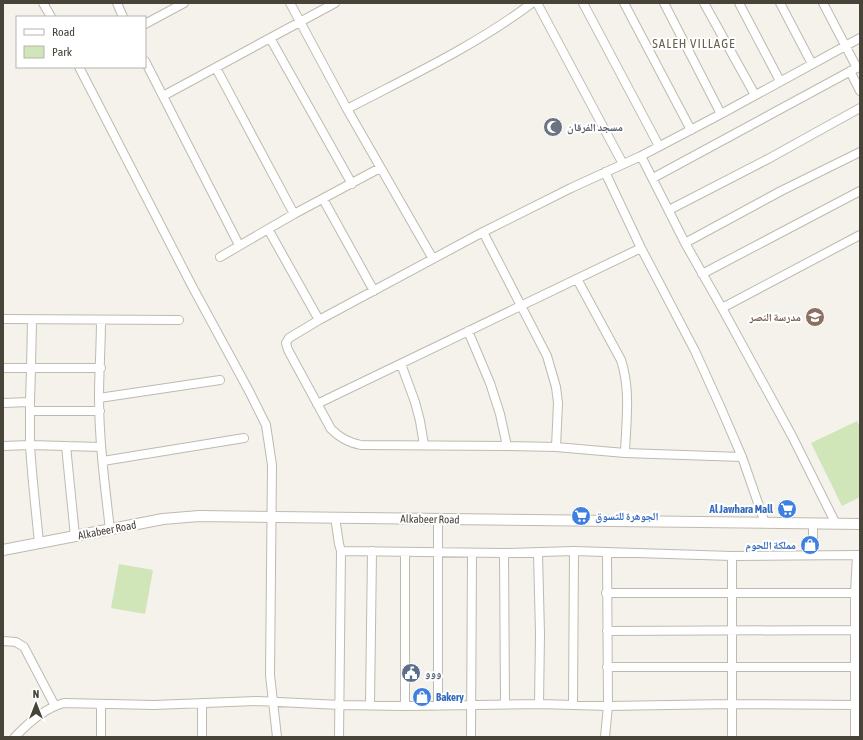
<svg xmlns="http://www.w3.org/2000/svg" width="863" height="740" font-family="'Asap Condensed','Noto Naskh Arabic',sans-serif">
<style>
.green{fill:#d0e5b8}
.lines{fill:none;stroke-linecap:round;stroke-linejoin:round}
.minor-casing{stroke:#bfbaae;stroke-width:10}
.tertiary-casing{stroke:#bfbaae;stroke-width:12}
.minor{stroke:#fff;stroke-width:8}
.tertiary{stroke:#fff;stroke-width:10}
.labels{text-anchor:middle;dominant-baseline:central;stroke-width:4;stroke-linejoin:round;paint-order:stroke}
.worship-label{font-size:11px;font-weight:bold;fill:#5b616d;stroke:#fff;text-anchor:start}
.education-label{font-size:11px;font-weight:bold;fill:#785e54;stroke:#fff;text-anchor:end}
.shop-label{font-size:11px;font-weight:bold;fill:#366cbe;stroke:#fff;text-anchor:end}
.street-label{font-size:11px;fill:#484339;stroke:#fff}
.service-label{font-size:11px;font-weight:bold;fill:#4e5e75;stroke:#fff;text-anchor:start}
.quarter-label{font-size:13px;letter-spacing:1px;fill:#6a6151;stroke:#fff}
</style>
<rect width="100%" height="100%" fill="#f4f2eb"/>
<path class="green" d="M857,421L860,427V497L842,506L811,443Z
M119,564L153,570L145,614L111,608Z"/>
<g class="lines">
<defs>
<path id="minor" d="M43,3L51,17
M117,3L123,17
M290,3L347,109L433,259
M537,3L623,164
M583,3L659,146
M624,3L691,130
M664,3L721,114
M704,3L755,95
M739,3L780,81
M780,3L812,64
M823,3L857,68
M145,24L184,3
M270,38L352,184
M145,61L239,245
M79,67L192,286L249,391L266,425L272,465L270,675L277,737
M216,68L294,214
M850,71L860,91
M163,96L335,3
M347,109C410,76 475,46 532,3
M641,156L685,243L722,308L792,436L836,524
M605,172L641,248L695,351L720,406L742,457L765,523
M653,178L860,66
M323,199L374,291
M669,210L768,159L860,108
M268,229L319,320
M483,232L547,356L556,387L558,403L556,447
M685,243L781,191L860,152
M220,257L294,214L380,168
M702,274L860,191
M577,279L621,360C631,390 626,422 625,453
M722,308L860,235
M3,319L179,320
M32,320L31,368H101
M101,320C101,346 99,372 99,397C99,441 105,486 110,530
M468,331L490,383L500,414L507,446
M401,364L415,402L420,421L424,445
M3,368H31L30,402V445L3,446
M99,398L220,380
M3,403L30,402
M317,404L641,248
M30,411H100
M66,446L75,536
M742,457L625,453L556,447L507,446L361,445C348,442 340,438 331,429L288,350L286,343L289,338L319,320L483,232L571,188L641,156L721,114L860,38
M103,461L244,438
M335,517L339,544L341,551
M813,523V555
M39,543C36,511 32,478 30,445L101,447
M504,553L505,704
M538,553L540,634L539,704
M732,556V737
M606,593H855
M607,631L856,630
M3,641L16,642L24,647L55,706
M607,667H856
M202,703V737
M573,704L574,551
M101,705V737
M370,705L372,551
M405,706V552
M438,706V519
M15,737C28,723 45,708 64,703L154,705L258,701L340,705L405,706L539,704L608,706L731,704L860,705
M339,737L341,551L504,553L574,551L732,556L860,555
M471,737L472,553
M605,737L608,706L607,552
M855,737V593L857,555"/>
<path id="tertiary" d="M3,550L163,519L199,516L860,524"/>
</defs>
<use href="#minor" class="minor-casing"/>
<use href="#tertiary" class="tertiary-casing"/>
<use href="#minor" class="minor"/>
<use href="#tertiary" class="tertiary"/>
</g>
<defs>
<symbol id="mosque-disc" viewBox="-11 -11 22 22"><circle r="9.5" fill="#6b7280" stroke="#fff"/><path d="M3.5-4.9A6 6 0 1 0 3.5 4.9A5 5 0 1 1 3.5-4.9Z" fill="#fff"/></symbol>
<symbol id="school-disc" viewBox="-11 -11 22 22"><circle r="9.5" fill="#8d6e63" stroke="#fff"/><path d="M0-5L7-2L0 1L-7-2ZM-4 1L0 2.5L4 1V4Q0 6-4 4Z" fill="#fff"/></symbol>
<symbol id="supermarket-disc" viewBox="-11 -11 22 22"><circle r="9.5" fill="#3f7fe0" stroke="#fff"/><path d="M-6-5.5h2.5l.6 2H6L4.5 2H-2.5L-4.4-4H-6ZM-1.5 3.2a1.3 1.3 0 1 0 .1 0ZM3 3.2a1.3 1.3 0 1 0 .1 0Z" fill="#fff"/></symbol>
<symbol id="shop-disc" viewBox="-11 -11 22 22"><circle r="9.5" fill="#3f7fe0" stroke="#fff"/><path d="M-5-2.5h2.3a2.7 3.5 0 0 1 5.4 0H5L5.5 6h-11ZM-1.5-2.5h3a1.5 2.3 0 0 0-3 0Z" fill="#fff"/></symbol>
<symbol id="civic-disc" viewBox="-11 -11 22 22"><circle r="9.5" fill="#5c6f8a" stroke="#fff"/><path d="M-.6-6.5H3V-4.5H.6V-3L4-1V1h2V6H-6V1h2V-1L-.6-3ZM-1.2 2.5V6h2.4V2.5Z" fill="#fff"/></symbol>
</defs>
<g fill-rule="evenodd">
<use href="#mosque-disc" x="542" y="116" width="22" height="22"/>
<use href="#school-disc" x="804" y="306" width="22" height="22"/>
<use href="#supermarket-disc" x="776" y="498" width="22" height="22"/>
<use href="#supermarket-disc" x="570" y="505" width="22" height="22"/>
<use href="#shop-disc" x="799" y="534" width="22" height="22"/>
<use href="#civic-disc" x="400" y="662" width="22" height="22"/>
<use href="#shop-disc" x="411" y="686" width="22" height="22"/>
</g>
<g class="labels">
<g class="worship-label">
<text x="567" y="127">مسجد الفرقان</text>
</g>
<g class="education-label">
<text x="801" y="317">مدرسة النصر</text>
</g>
<g class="shop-label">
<text x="773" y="509">Al Jawhara Mall</text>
<text x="595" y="516" text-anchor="start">الجوهرة للتسوق</text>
<text x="796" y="545">مملكة اللحوم</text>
<text x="436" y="697" text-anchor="start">Bakery</text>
</g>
<g class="street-label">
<text transform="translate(430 519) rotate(1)">Alkabeer Road</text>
<text transform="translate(107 530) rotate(-11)">Alkabeer Road</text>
</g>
<g class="service-label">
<text x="425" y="673">ووو</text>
</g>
<g class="quarter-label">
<text x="694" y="43">SALEH VILLAGE</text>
</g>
</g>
<rect width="863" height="740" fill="none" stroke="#484339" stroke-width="8"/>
<rect x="16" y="16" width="130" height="52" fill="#ffffff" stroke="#b6b4b0"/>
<rect x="24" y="29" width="20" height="6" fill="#ffffff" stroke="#b6b4b0"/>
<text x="52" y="36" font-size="12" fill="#484339">Road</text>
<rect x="24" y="46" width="20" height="12" fill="#d0e5b8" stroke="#b6b4b0"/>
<text x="52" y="56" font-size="12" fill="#484339">Park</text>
<g transform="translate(36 704)" stroke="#ffffff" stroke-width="3" paint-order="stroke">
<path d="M0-3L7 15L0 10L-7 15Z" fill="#484339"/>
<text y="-6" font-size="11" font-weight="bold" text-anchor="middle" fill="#484339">N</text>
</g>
</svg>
